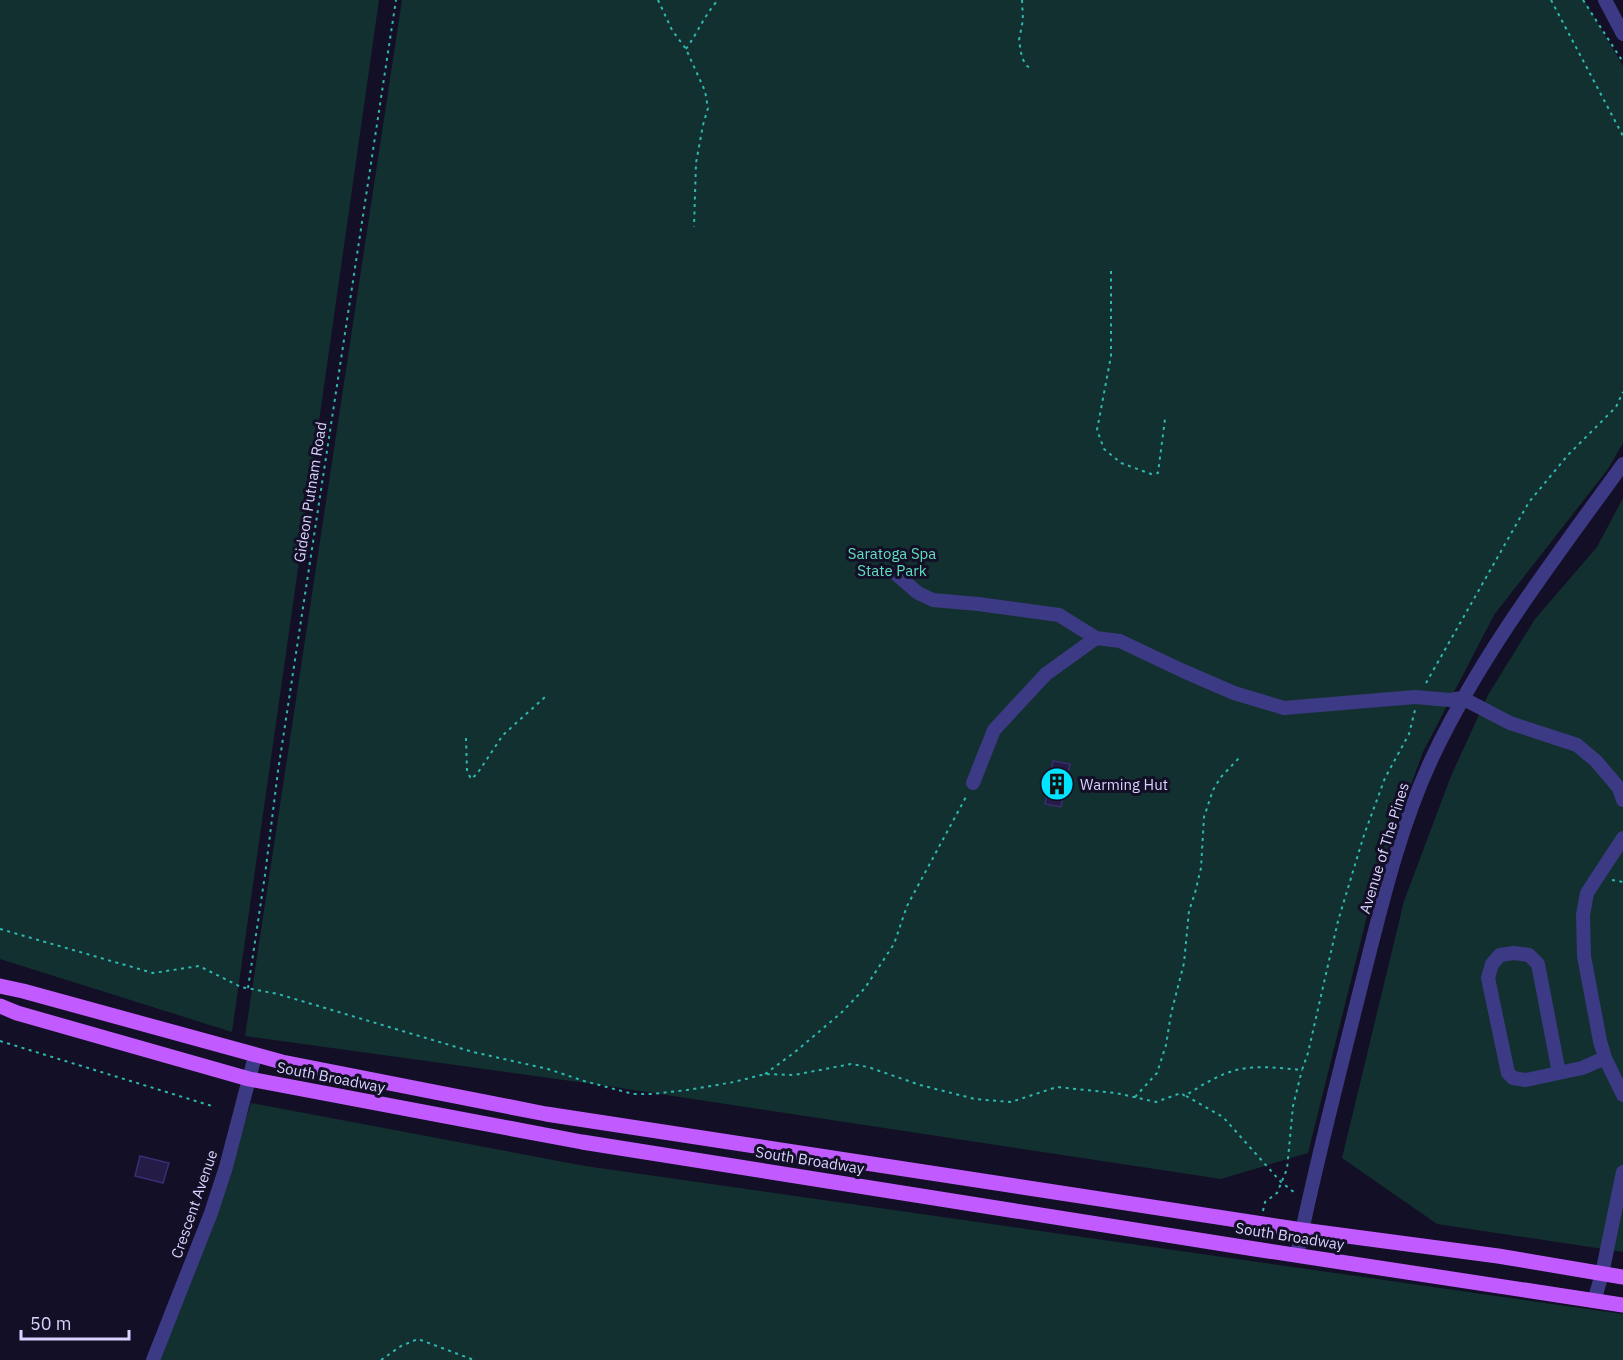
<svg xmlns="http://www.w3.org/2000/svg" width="1623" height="1360" font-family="'IBM Plex Sans',sans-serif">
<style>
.green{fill:#12302f}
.building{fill:#241b47;stroke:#3b2d73;stroke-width:1.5}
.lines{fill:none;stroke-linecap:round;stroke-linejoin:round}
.path{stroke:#2fb8b0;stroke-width:2;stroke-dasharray:3 4.5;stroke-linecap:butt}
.minor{stroke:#3d3a85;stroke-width:14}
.major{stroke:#c25bff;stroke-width:15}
.labels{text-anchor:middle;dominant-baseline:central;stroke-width:6;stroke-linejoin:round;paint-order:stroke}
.street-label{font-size:15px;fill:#d9d4ff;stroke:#130f26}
.park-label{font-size:15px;fill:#5fe0c0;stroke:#130f26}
.poi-label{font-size:15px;fill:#d9d4ff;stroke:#130f26;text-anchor:start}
</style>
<rect width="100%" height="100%" fill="#130f26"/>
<path class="green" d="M0,0H379L232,1032L0,959Z
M402,0H1584L1623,66V443L1608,469L1494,615L1423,752L1375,884L1308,1153L1221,1179L607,1086L245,1036Z
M1623,498V1252L1437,1224L1342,1158L1404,901L1451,776L1488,695L1535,619L1597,547Z
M251,1103L585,1166L1623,1314V1360H158L212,1222Z"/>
<path class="building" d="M1053,761L1070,764L1061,807L1045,804Z
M140,1156L169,1163L163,1183L135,1176Z"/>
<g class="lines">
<path class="path" d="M658,0L672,30L686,49L705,91L708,108L703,125L696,163L694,227
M1022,0L1023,20L1019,40L1022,58L1027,66L1032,69
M1551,0L1623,136
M1583,0L1623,62
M686,49C698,32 704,16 718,0
M1111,271V356L1097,430L1104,449L1121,463L1151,474L1158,473L1165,419
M1426,683L1529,502L1568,455L1616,407L1623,392
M466,738L467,771L471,779L477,774L503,735L545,697
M1612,880L1623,882
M0,929L153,973L199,966L241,987L278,994L473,1052L548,1069L584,1081L633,1094H652L687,1090L734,1082L765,1074L794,1075L851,1064L868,1067L920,1085L975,1099L1011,1102L1057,1087L1116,1093L1156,1102L1181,1093L1185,1096C1200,1086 1218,1075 1236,1070C1257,1065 1280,1068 1302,1070L1308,1053L1338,921L1364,835L1385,778L1409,734L1415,710
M248,988L265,875L278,771L396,0
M0,1041L212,1106
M765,1074L795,1052L841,1013L865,988L894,944L907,906L967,795
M1186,1096L1223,1117L1281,1182L1295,1193
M1135,1097L1157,1073L1166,1045L1171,1014L1184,963L1189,911L1195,893L1201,868L1204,817L1213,790L1221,777L1239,758
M1263,1211L1265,1202L1277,1193L1287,1169L1293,1106L1302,1070
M381,1360L401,1346L418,1339L474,1360"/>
<path class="minor" d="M1605,0L1623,34
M897,575L918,593L933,600L978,604L1059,615L1096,638
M973,783L994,730L1046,674L1096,638L1120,641L1181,670L1234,693L1284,708L1415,697L1450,700L1462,698L1510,723L1577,745L1596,761L1619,788L1623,800
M1623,838L1587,893L1583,915L1584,956L1600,1041L1605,1058L1623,1095
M1559,1073L1538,964L1529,955L1514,953L1500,955L1492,964L1488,978L1508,1073L1513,1078L1526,1080L1582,1068L1605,1058
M1297,1255C1315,1166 1338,1079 1360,990C1380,912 1398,830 1433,756C1483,651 1555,558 1623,464
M1594,1301L1602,1274L1623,1172
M153,1360L211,1213L226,1167L255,1056"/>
<path class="major" d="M0,986L23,991L282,1062L546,1114L1302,1230L1498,1256L1623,1277
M0,1006L17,1013L249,1079L582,1142L1255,1249L1623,1305"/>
</g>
<defs>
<symbol id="building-disc" viewBox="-11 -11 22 22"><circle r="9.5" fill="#00e5ff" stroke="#130f26"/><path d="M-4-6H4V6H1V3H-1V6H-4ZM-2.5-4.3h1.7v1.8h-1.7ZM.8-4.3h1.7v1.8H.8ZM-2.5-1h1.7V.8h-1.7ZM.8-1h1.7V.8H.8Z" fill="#111"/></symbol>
</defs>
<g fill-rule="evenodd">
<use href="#building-disc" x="1038" y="765" width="38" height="38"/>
</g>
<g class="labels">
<g class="street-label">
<text transform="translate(310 492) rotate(-81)">Gideon Putnam Road</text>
<text transform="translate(1384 848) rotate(-73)">Avenue of The Pines</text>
<text transform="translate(331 1077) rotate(11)">South Broadway</text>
<text transform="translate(810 1160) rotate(9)">South Broadway</text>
<text transform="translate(194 1204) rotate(-71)">Crescent Avenue</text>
<text transform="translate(1290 1236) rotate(9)">South Broadway</text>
</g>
<g class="park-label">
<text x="892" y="553">Saratoga Spa<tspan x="892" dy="17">State Park</tspan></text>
</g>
<g class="poi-label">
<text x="1080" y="784">Warming Hut</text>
</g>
</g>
<path d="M21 1330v9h108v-9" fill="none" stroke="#d9d4ff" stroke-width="3"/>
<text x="30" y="1330" font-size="18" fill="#d9d4ff" stroke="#130f26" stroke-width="4.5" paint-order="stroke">50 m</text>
</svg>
